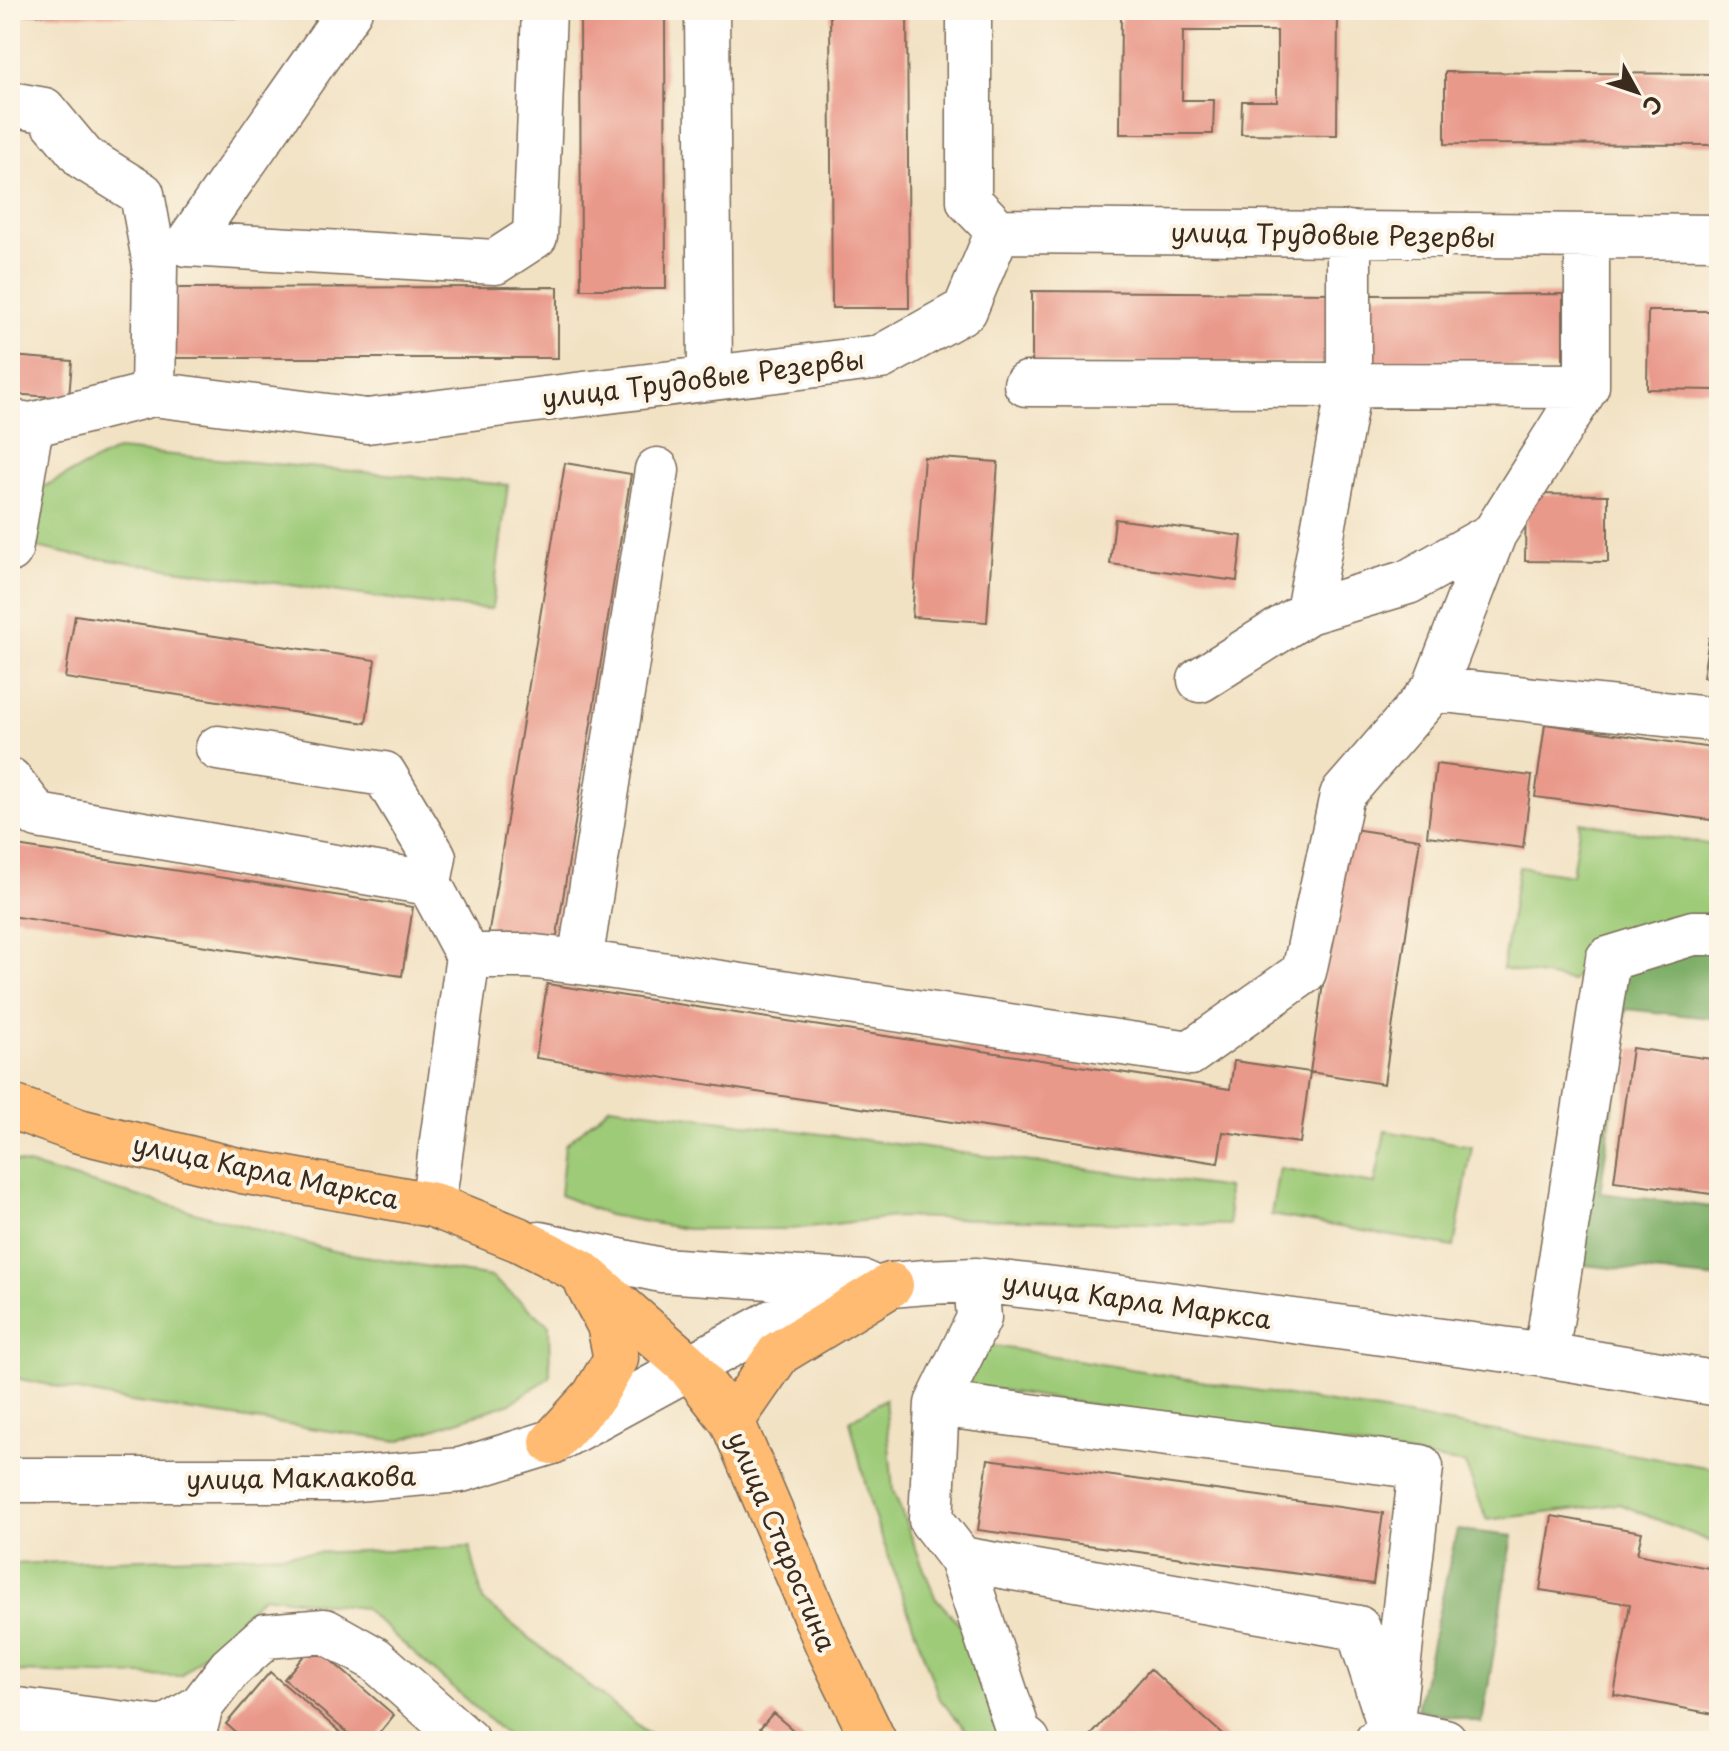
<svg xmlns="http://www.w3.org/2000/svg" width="1729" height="1751" font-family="'Playpen Sans',sans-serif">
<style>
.green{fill:#9ecb78;stroke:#6c7a4b;stroke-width:2}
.forest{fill:#7eaf68;stroke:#5c6c43;stroke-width:2}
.building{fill:#e9998a}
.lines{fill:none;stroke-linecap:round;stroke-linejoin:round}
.minor-casing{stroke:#7b6a58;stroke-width:47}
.major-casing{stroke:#7b6a58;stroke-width:47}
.minor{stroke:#fff;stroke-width:44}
.major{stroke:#febb71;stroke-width:44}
.labels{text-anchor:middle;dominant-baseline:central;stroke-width:8;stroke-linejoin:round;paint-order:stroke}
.street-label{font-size:26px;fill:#3b2a1e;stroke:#fcf5e5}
</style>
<rect width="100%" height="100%" fill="#fcf5e5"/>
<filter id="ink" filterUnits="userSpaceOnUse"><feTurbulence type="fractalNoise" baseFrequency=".0125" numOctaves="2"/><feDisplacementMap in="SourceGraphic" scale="16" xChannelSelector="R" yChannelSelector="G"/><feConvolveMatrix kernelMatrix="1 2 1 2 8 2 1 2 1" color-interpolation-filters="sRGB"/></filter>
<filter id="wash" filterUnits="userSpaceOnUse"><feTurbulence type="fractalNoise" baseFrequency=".006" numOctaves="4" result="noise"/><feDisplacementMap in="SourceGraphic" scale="32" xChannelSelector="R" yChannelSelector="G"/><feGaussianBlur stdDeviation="1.8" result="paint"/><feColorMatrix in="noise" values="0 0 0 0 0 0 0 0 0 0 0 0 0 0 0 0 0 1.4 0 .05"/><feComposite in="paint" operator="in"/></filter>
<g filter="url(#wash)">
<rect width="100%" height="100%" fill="#f2e2c4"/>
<path class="green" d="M117,450L508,485L492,609L442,606L73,555L32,546L41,488Z
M1580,822L1719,846V920L1602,945L1572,981L1502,969L1519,867L1572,875Z
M610,1106L1227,1188L1230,1225L895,1217L792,1229H686L608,1215L560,1195L565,1145Z
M1385,1131L1472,1146L1454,1247L1271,1215L1279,1168L1375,1184Z
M10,1160L333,1251L491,1277L549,1325L550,1377L511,1403L398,1441L131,1402L10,1377Z
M971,1342L1719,1469V1545L1620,1504L1487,1520L1465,1464L955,1383Z
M885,1399L893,1490L935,1597L965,1631L1016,1741H975L939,1698L872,1510L850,1421Z
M470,1547L483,1601L658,1741H513L363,1608L263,1596L181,1676L10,1672V1564Z"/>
<path class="forest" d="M1697,948L1719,950V1019L1626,1009L1600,1193L1719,1208V1279L1575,1264L1621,970Z
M1457,1530L1513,1536L1482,1723L1417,1710Z"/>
<g id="blocks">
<path class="building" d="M10,10H306V19L10,14Z
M580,10H665L666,289H581Z
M830,10H907L909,308H832Z
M1121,10H1338L1337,135L1241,134L1242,101H1277V31H1183L1182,100H1214L1213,134H1120Z
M1445,72L1719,74V145L1445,144Z
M558,287V358H172V288Z
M1032,291L1337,293L1336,363L1032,362Z
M1563,294V367L1363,368V295Z
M1648,311H1719V390L1647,389Z
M12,356L72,361L69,398L10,394Z
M924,457L998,462L987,622L912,617Z
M565,463L631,474L555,948L488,937Z
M1526,494L1608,495V562L1525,561Z
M1115,519L1242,536L1237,581L1110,564Z
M75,615L375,660L366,723L65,678Z
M1709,638L1719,640V680L1703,677Z
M1545,724L1719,749V821L1535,797Z
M1436,764L1532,776L1523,848L1427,836Z
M1346,828L1420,839L1384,1084L1310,1072Z
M10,845L413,907L402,976L10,916Z
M547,984L1230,1089L1234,1061L1310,1072L1300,1143L1223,1132L1218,1163L536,1058Z
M1632,1048L1719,1060V1195L1614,1181Z
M988,1459L1383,1513L1373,1584L978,1530Z
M1552,1516L1642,1532L1637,1554L1719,1570V1715L1614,1695L1630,1604L1540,1590Z
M313,1645L394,1715L373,1741H357L284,1679Z
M1150,1669L1230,1741H1086Z
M270,1672L347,1738L351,1741H246L226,1724Z
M773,1713L806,1741H775L760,1728Z"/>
</g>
</g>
<g filter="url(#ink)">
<use href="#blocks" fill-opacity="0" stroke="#7b6a58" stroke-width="2"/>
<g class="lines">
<defs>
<path id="minor" d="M350,10L187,244L495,262L535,236L544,10
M707,10L710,375
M969,10V201L998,231
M10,104L44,110L84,158L142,194L155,265L153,394
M1349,233V387L1308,612L1408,582L1494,534
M1026,384L1587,386
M10,422L31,425L153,394L367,421L881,357L965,310L998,231L1719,237
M10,550L31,425
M1200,680L1308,612
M1434,689L1719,720
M218,748L384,774L434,857L429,883
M10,780L38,816L429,883L468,956
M580,962L657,470
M433,1205L468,956H527L580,962L1190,1053L1304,972L1342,795L1434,689L1494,534L1587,386V238
M540,1244L661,1270L864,1283
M976,1280L979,1318L937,1404L931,1520L961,1559L1019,1734L1028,1741
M1546,1355L1608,959L1693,933H1719
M937,1404L1421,1467L1391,1730L1358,1628L961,1559
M10,1480H343L461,1470L552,1442L776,1320L891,1285L926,1282L976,1280L1063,1290L1546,1355L1719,1384
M10,1709L164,1729L201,1706
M192,1741L201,1706L230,1668L266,1636L325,1631L375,1659L467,1741
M1377,1741L1391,1730L1445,1741"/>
<path id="major" d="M10,1106L79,1131L242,1171L433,1205L520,1240L580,1271L688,1365L732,1421L828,1646L874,1741
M732,1421L779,1353L891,1285
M552,1442L594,1396L616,1359L609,1325L587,1283"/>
</defs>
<use href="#minor" class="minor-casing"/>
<use href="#major" class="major-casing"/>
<use href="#minor" class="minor"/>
<use href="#major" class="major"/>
</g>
</g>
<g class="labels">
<g class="street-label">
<text transform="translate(1333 234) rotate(1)">улица Трудовые Резервы</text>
<text transform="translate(703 378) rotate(-7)">улица Трудовые Резервы</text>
<text transform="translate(266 1171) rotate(12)">улица Карла Маркса</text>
<text transform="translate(1137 1300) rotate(8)">улица Карла Маркса</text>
<text transform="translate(301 1477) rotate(-1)">улица Маклакова</text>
<text transform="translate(783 1541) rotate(67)">улица Старостина</text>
</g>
</g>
<rect width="1729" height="1751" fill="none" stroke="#fcf5e5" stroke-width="40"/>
<g transform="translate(1637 92) rotate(130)" stroke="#fcf5e5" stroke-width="6" paint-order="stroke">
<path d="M0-6L14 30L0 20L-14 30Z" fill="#3b2a1e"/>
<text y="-12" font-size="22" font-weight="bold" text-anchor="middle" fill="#3b2a1e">С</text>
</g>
</svg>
